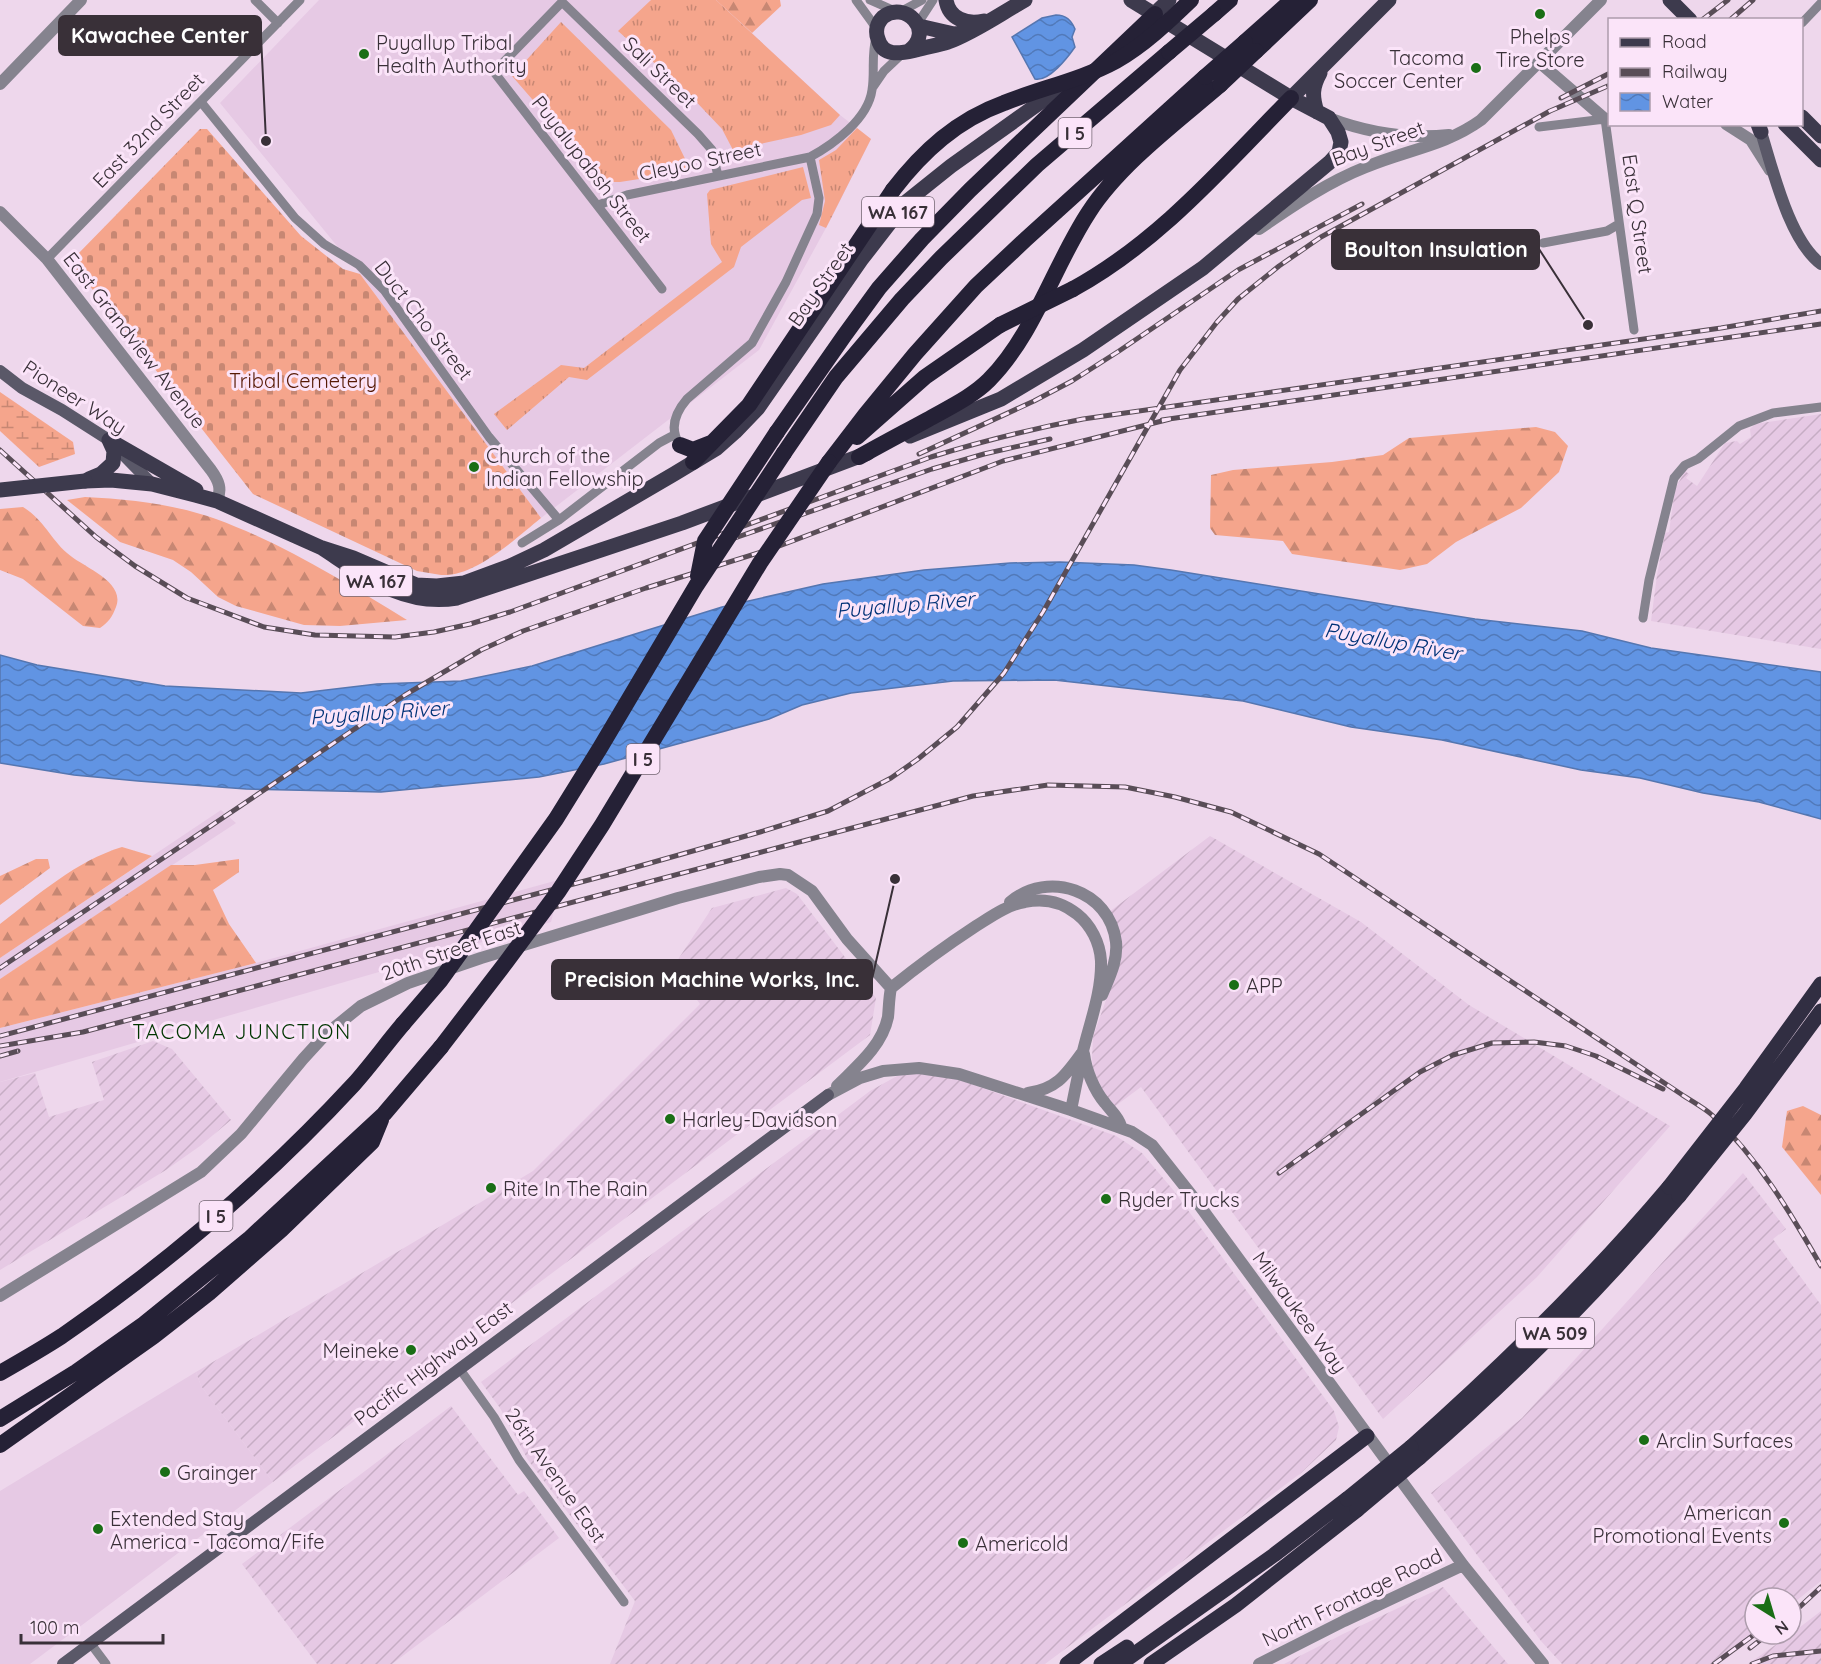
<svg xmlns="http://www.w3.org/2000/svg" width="1821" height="1664" font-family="Quicksand,sans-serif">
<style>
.built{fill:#e6c9e4}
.industrial{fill:url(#industrial-furrows)}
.grass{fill:url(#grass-tufts)}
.forest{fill:url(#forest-firs)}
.wetland{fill:url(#wetland-marsh)}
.cemetery{fill:url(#cemetery-stones)}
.water{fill:url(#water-waves);stroke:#5576b0;stroke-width:1.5}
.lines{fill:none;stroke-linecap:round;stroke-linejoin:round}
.minor{stroke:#85838e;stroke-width:9}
.tertiary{stroke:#85838e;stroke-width:12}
.secondary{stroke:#5a5868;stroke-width:12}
.primary{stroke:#3d3a4d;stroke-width:15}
.trunk{stroke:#312e42;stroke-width:15}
.motorway{stroke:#252136;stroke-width:16}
.rail-casing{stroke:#594d57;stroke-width:5}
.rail{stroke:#fbe4f9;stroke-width:3;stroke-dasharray:9;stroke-linecap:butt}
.primary-bridge{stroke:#3d3a4d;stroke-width:15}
.trunk-bridge{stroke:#312e42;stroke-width:15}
.motorway-bridge{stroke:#252136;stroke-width:16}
.poi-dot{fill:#1a6e16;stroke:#fbe4f9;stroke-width:2}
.labels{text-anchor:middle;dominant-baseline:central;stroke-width:6;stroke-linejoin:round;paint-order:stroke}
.shield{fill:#fbe4f9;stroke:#736672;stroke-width:1.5}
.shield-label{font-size:18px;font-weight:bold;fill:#393038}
.poi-label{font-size:20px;fill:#393038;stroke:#fbe4f9;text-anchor:start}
.street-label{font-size:20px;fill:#393038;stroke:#fbe4f9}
.park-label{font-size:20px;fill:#561904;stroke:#fbe4f9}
.water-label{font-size:21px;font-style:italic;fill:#003277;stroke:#fbe4f9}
.neighbourhood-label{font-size:21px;letter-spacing:1.5px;fill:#003500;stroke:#fbe4f9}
.leader{fill:none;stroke:#393038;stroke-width:2}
.callout-dot{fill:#393038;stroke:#fbe4f9;stroke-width:2}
.callout{fill:#393038;stroke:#393038;stroke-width:2}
.callout-label{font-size:21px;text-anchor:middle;font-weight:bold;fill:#fff}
</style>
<defs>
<pattern id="industrial-furrows" width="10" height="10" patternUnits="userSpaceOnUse" patternTransform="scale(1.5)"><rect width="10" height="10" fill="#e6c9e4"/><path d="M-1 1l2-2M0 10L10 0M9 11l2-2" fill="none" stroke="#c6adc4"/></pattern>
<pattern id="grass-tufts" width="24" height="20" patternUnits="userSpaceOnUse" patternTransform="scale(1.5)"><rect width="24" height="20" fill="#f5a58c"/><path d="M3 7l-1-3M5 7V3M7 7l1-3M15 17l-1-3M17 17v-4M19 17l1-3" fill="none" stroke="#c78773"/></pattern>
<pattern id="forest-firs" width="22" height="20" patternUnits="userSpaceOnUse" patternTransform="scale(1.5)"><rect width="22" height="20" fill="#f5a58c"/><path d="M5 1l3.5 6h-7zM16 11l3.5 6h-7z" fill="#c78773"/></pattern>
<pattern id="wetland-marsh" width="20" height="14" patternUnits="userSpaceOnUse" patternTransform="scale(1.5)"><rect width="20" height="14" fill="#f5a58c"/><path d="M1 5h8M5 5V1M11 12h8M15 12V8" fill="none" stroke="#c78773"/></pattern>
<pattern id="cemetery-stones" width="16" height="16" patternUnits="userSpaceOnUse" patternTransform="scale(1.5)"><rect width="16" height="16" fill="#f5a58c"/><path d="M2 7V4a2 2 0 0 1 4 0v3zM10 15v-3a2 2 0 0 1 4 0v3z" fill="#c78773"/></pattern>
<pattern id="water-waves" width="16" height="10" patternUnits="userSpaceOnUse" patternTransform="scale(1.5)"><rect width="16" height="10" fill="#6194e3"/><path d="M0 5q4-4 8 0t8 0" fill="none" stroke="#5179b9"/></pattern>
</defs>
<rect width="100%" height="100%" fill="#eed7ec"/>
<path class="built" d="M319,0H716L840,115L871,139L832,217L759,350L541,518L360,274L220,103Z
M221,810L236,823L0,979V958Z
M562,879L551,922L0,1082V1028L256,963Z
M196,1372L201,1386L273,1482L30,1664H0V1491Z"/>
<path class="industrial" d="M1821,414V649L1651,621L1657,575L1665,533L1669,532L1675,489L1685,471L1689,474L1686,478L1697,486L1725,443L1737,441L1740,444L1751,437L1750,429L1755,424Z
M1210,836L1361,922L1469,1005L1670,1126L1537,1277L1383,1419L1141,1087L1114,1107L1103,1093L1093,1069L1092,1058L1093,1037L1118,966L1109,912Z
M786,888L797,894L876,998L870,1035L273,1482L201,1386L196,1372L533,1171L700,1004L673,967L712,908Z
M153,1041L172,1049L231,1120L200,1146L166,1170L0,1270V1082L35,1073L49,1117L104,1100L92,1062Z
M918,1073L957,1079L1116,1136L1142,1153L1174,1191L1334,1411L1339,1427L1336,1440L1301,1473L1045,1664H610L635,1601L528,1460L500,1408L481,1382L870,1091L897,1076Z
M1743,1173L1786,1229L1773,1239L1821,1305V1581L1791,1605V1598H1755V1631L1711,1664H1562L1541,1641L1431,1493L1522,1418Z
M451,1406L518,1495L524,1491L559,1538L392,1664H317L242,1564Z
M1443,1587L1508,1664H1284L1343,1634Z
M1821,1611V1664H1748L1791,1634Z"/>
<path class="grass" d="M651,0H716L840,115L831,125L801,135L733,150L722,129L685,90L618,31Z
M561,22L671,130L691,171L620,182H604L512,76Z
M857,128L871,139L826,228L819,225L825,201L819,160L836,150Z
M803,167L811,198L802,200L741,247L734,267L587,380L569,377L507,430L494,414L561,365L584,368L722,262L711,244L707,194L710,190Z"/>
<path class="forest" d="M716,0H780L781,6L752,33Z
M1536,427L1555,432L1568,446L1559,472L1521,508L1456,542L1427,564L1400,570L1292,554L1283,541L1215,535L1210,528L1211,475L1233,470L1332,462L1383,455L1409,438Z
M85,497C129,499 174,504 216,519C284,544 346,583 407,620L340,626L304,625L236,606L218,597L191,572L173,560L120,542L67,500Z
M23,507C44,520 50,538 67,553C82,567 126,581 116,607C112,617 109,622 100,628L83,626L23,579L0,570V509Z
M122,847L152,856L0,958V924C38,895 76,861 122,847Z
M36,859H48L50,868L0,905V876Z
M239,859V872L213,890L229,924L256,963L0,1028V979L171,865H195Z
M1803,1106L1821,1115V1195L1782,1147L1787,1111Z"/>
<path class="wetland" d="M0,392L73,442L75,454L39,467L0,431Z"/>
<path class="cemetery" d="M200,129H207L301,236L343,269L360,274L541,518C515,539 475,577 441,575C433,574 425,572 417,571L253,494L74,266L75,257Z"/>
<path class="water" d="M1056,15C1066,15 1071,20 1075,29L1072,37L1075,47C1068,57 1049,82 1035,79L1012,37L1042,18Z
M1060,562L1134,565L1171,570L1475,619L1582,631L1651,648L1821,672V819L1759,802L1703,793L1640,778L1581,770L1442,740L1351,727L1243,701L1054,680L953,681L851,693L802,705L769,719L604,764L539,777L381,792L246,789L138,781L74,775L0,763V655L37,665L165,686L301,693L377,684L461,681L532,666L722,607L823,584L924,570L1010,563Z"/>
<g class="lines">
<path class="minor" d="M255,0L278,23
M856,0L877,29
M870,0L895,11
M902,11L922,0
M918,23L933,0
M1802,23L1821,3
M873,87L884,71L902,54
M201,102L295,218L324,244L359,265L384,290L489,437L559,520
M1539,127L1605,119L1634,330
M598,205L627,195L810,157C834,144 868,119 872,90C875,72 871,56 876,38
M1543,243L1607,231L1619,224
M47,259L300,0
M662,289L494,72L562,2L698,134L712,150L718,176
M680,445C669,429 675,413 687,399L752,343L786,282L817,214L819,198L810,157
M522,543L559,520L659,443L674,435
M1643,618L1649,580L1674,478L1685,465L1698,459L1739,426L1773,413L1821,407
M459,1368L494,1417L519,1460L624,1602
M91,1644L106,1664"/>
<path class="tertiary" d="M1539,62L1605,119H1610
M0,84L81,0
M1329,118C1368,133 1408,139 1449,135
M1726,124L1751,140L1770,170
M0,212L47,259L211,470C219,481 222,489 217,501
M1259,229C1294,205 1328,182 1366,167C1406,150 1445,146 1481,120L1601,0
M1010,902C1048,870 1110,890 1116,942C1118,961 1109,978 1102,995
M1084,1054C1086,1070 1094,1090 1105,1103C1111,1111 1118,1116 1121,1126
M837,1086C857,1066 882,1046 888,1017C889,1007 889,997 891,988C918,966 947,945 976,926C992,916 1007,905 1025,902C1044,898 1062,902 1077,914C1091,925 1100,943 1101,961C1102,991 1090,1022 1083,1051C1079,1071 1075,1090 1071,1110
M1028,1093C1056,1089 1065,1076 1081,1054
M828,1095L860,1078L883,1071L919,1068L959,1074L1071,1110L1132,1132L1152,1145L1197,1202L1463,1565L1543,1664
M0,1296L201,1172L241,1134L303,1059L325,1035L361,1006L408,983L481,958L678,898L759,877L780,874L788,875L812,891L847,939L891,988
M1259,1664L1344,1621L1463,1565"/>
<path class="secondary" d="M1761,132C1773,170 1789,240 1821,264
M0,371L22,388L62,410L109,440L152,484
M63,1664L828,1095"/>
<path class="primary" d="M946,0C949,19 967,25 984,21
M1670,0L1690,20
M1149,19L1169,0
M919,26L954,34L963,33
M909,51C936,30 904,0 883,17C877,23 875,31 878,39C883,58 902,53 916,50C927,47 938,45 948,42C975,32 1000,14 1025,0
M1291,98L1389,0
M1317,112C1312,97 1312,87 1320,73
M1802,117L1821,136
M1758,124L1761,132
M1785,124L1821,160
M910,436L1001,399L1083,350L1203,268L1330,162L1339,152L1341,142L1338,132L1329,118L1291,98L1131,0
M109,440L196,490
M89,479L101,474L113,463L114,451L109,440
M85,481L111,480L152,484L195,495L217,501L322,548L353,558L416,585L437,586L464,583L510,566L544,550L674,474L717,448L735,432L758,408L861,260L906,202L951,166L1066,84
M322,548C365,576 403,607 457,598L682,523L868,453"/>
<path class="trunk" d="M1411,1447C1502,1366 1590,1281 1669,1187
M1419,1458C1514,1376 1599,1291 1679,1196
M1067,1664L1367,1436
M1101,1664L1127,1647
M1120,1664L1274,1555L1347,1499
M1151,1664L1236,1605L1357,1510"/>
<path class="motorway" d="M1214,14L1230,0
M1245,42L1292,0
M1256,51L1310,0
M1073,289C1159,242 1223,167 1291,98
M777,432L844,336L879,288L922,239L970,190L1155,14
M857,437L925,377L1000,325
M680,445L693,450L711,443
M784,453L836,377L902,299L941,258L1037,165L1169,52
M859,457C882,444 905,432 927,420C948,408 972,397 989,380C1034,335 1054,265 1089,212C1120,164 1177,122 1220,85
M693,462L749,405L893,190
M829,462L865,415L915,354L976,286L1026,239L1205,77
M0,1373C21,1361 42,1349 62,1336C168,1263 267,1178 354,1084C371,1065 386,1044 403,1024
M0,1419L76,1372L144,1324L249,1239L384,1114L441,1047
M0,1445L154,1336L209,1293L281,1230L372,1142L381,1120"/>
<defs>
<path id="rail" d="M1702,20L1728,0
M1730,20L1753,0
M1561,98L1610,73
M1162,420L1821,324
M0,450L96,537L135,566L187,598L264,627L315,635L395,637L434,632L470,624L510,612L931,457C982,441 1032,429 1083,419L1721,328L1821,311
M919,454L1034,401L1072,381L1119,351L1238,270L1362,204
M729,540L932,469L984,454L1050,439
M0,968L405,695L481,650L523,631L646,588L774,548L1003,461L1170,419
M0,1036L615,873L760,832L828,811L891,778L918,759L957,727L1004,673L1043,612L1180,370L1217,322L1238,299L1279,266L1321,237L1550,111L1610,85
M0,1046L83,1032L973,796L1048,785L1125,787L1175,797L1231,812L1319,854L1681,1094C1691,1101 1703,1107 1712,1115C1758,1158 1790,1212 1821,1266
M0,1056L18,1051
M1279,1173L1420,1072L1453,1055L1492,1043L1534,1042L1566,1046L1596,1056L1663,1089
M1791,1615L1821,1587
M1750,1648L1768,1634
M1714,1664L1755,1634
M1752,1664L1773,1656L1821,1651"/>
</defs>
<use href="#rail" class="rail-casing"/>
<use href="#rail" class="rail"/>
<path class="primary-bridge" d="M0,490L85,481"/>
<path class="trunk-bridge" d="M1669,1187L1746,1088L1821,984
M1679,1196L1745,1114L1821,1011
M1347,1499L1411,1447
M1357,1510L1419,1458"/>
<path class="motorway-bridge" d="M1169,52L1214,14
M1205,77L1245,42
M1220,85L1256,51
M893,190C923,151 957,120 1004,103C1041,88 1081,80 1116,61C1144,45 1168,22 1191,0
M1000,325L1073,289
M698,576L705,541L777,432
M403,1024L440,981L556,819L600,748L696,586L784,453
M441,1047L507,961L558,892L602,825L760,563L829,462"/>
</g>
<g class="poi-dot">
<circle cx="1540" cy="14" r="6"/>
<circle cx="364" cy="54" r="6"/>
<circle cx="1476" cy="68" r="6"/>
<circle cx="474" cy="467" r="6"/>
<circle cx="1234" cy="985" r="6"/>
<circle cx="670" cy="1119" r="6"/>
<circle cx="491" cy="1188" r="6"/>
<circle cx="1106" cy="1199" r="6"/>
<circle cx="411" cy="1350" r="6"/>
<circle cx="1644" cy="1440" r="6"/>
<circle cx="165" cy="1472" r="6"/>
<circle cx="1784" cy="1523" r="6"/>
<circle cx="98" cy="1529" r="6"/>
<circle cx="963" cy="1543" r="6"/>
</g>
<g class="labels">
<g class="shield">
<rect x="1058.5" y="118" width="33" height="30" rx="4.5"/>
<rect x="862" y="197" width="72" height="30" rx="4.5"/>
<rect x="340" y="566" width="72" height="30" rx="4.5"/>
<rect x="626.5" y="744" width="33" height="30" rx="4.5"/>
<rect x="199.5" y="1201" width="33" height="30" rx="4.5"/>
<rect x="1516" y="1318" width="78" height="30" rx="4.5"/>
</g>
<g class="shield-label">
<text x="1075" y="133">I 5</text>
<text x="898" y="212">WA 167</text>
<text x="376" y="581">WA 167</text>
<text x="643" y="759">I 5</text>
<text x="216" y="1216">I 5</text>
<text x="1555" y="1333">WA 509</text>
</g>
<g class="poi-label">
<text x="1540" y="36" text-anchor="middle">Phelps<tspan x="1540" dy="23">Tire Store</tspan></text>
<text x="376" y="42">Puyallup Tribal<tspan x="376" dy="23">Health Authority</tspan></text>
<text x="1464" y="57" text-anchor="end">Tacoma<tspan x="1464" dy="23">Soccer Center</tspan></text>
<text x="486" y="455">Church of the<tspan x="486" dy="23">Indian Fellowship</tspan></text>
<text x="1246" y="985">APP</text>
<text x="682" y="1119">Harley-Davidson</text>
<text x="503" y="1188">Rite In The Rain</text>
<text x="1118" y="1199">Ryder Trucks</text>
<text x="399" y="1350" text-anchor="end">Meineke</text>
<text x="1656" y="1440">Arclin Surfaces</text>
<text x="177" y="1472">Grainger</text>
<text x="1772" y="1512" text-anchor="end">American<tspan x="1772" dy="23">Promotional Events</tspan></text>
<text x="110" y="1518">Extended Stay<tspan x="110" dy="23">America - Tacoma/Fife</tspan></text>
<text x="975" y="1543">Americold</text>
</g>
<g class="street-label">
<text transform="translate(660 72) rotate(44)">Sali Street</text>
<text transform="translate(148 130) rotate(-46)">East 32nd Street</text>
<text transform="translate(1378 143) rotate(-20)">Bay Street</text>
<text transform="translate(700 161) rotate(-12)">Cleyoo Street</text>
<text transform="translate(592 169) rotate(52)">Puyalupabsh Street</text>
<text transform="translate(1638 214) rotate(82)">East Q Street</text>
<text transform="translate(820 284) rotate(-55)">Bay Street</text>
<text transform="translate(424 320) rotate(52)">Duct Cho Street</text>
<text transform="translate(135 340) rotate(52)">East Grandview Avenue</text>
<text transform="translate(75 397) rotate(33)">Pioneer Way</text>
<text transform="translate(451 950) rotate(-19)">20th Street East</text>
<text transform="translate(1300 1312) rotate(54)">Milwaukee Way</text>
<text transform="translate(433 1363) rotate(-37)">Pacific Highway East</text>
<text transform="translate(556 1475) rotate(55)">26th Avenue East</text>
<text transform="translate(1352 1597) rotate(-26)">North Frontage Road</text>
</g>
<g class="park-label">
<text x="303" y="380">Tribal Cemetery</text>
</g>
<g class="water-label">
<text transform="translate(905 604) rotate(-5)">Puyallup River</text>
<text transform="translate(1393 641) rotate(10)">Puyallup River</text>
<text transform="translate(379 712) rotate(-4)">Puyallup River</text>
</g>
<g class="neighbourhood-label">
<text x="242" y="1031">TACOMA JUNCTION</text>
</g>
</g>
<path class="leader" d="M266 141L261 36M1588 325L1539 249M895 879L872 979"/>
<g class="callout-dot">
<circle cx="266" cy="141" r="6"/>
<circle cx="1588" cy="325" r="6"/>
<circle cx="895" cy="879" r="6"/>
</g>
<g class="callout">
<rect x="59" y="16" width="202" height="39" rx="6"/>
<rect x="1332" y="230" width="207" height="39" rx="6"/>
<rect x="552" y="960" width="320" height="39" rx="6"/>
</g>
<g class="callout-label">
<text x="160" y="43">Kawachee Center</text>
<text x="1436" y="257">Boulton Insulation</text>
<text x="712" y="987">Precision Machine Works, Inc.</text>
</g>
<rect x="1608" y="18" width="195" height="108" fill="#fbe4f9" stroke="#ad9cac" stroke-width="1.5"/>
<rect x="1620" y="38" width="30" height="9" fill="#3d3a4d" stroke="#ad9cac" stroke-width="1.5"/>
<text x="1662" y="48" font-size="18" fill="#393038">Road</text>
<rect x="1620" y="68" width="30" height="9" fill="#594d57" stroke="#ad9cac" stroke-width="1.5"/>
<text x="1662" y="78" font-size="18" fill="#393038">Railway</text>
<rect x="1620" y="93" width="30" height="18" fill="url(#water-waves)" stroke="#ad9cac" stroke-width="1.5"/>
<text x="1662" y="108" font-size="18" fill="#393038">Water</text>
<g transform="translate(1773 1616) rotate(143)"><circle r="28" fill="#fbe4f9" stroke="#ad9cac" stroke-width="1.5"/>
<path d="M0-4.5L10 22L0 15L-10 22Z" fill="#1a6e16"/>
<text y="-9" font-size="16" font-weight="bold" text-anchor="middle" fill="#393038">N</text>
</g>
<path d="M21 1634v9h142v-9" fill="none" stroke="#393038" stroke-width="3"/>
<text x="30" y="1634" font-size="18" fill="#393038" stroke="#fbe4f9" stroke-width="4.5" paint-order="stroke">100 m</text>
</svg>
